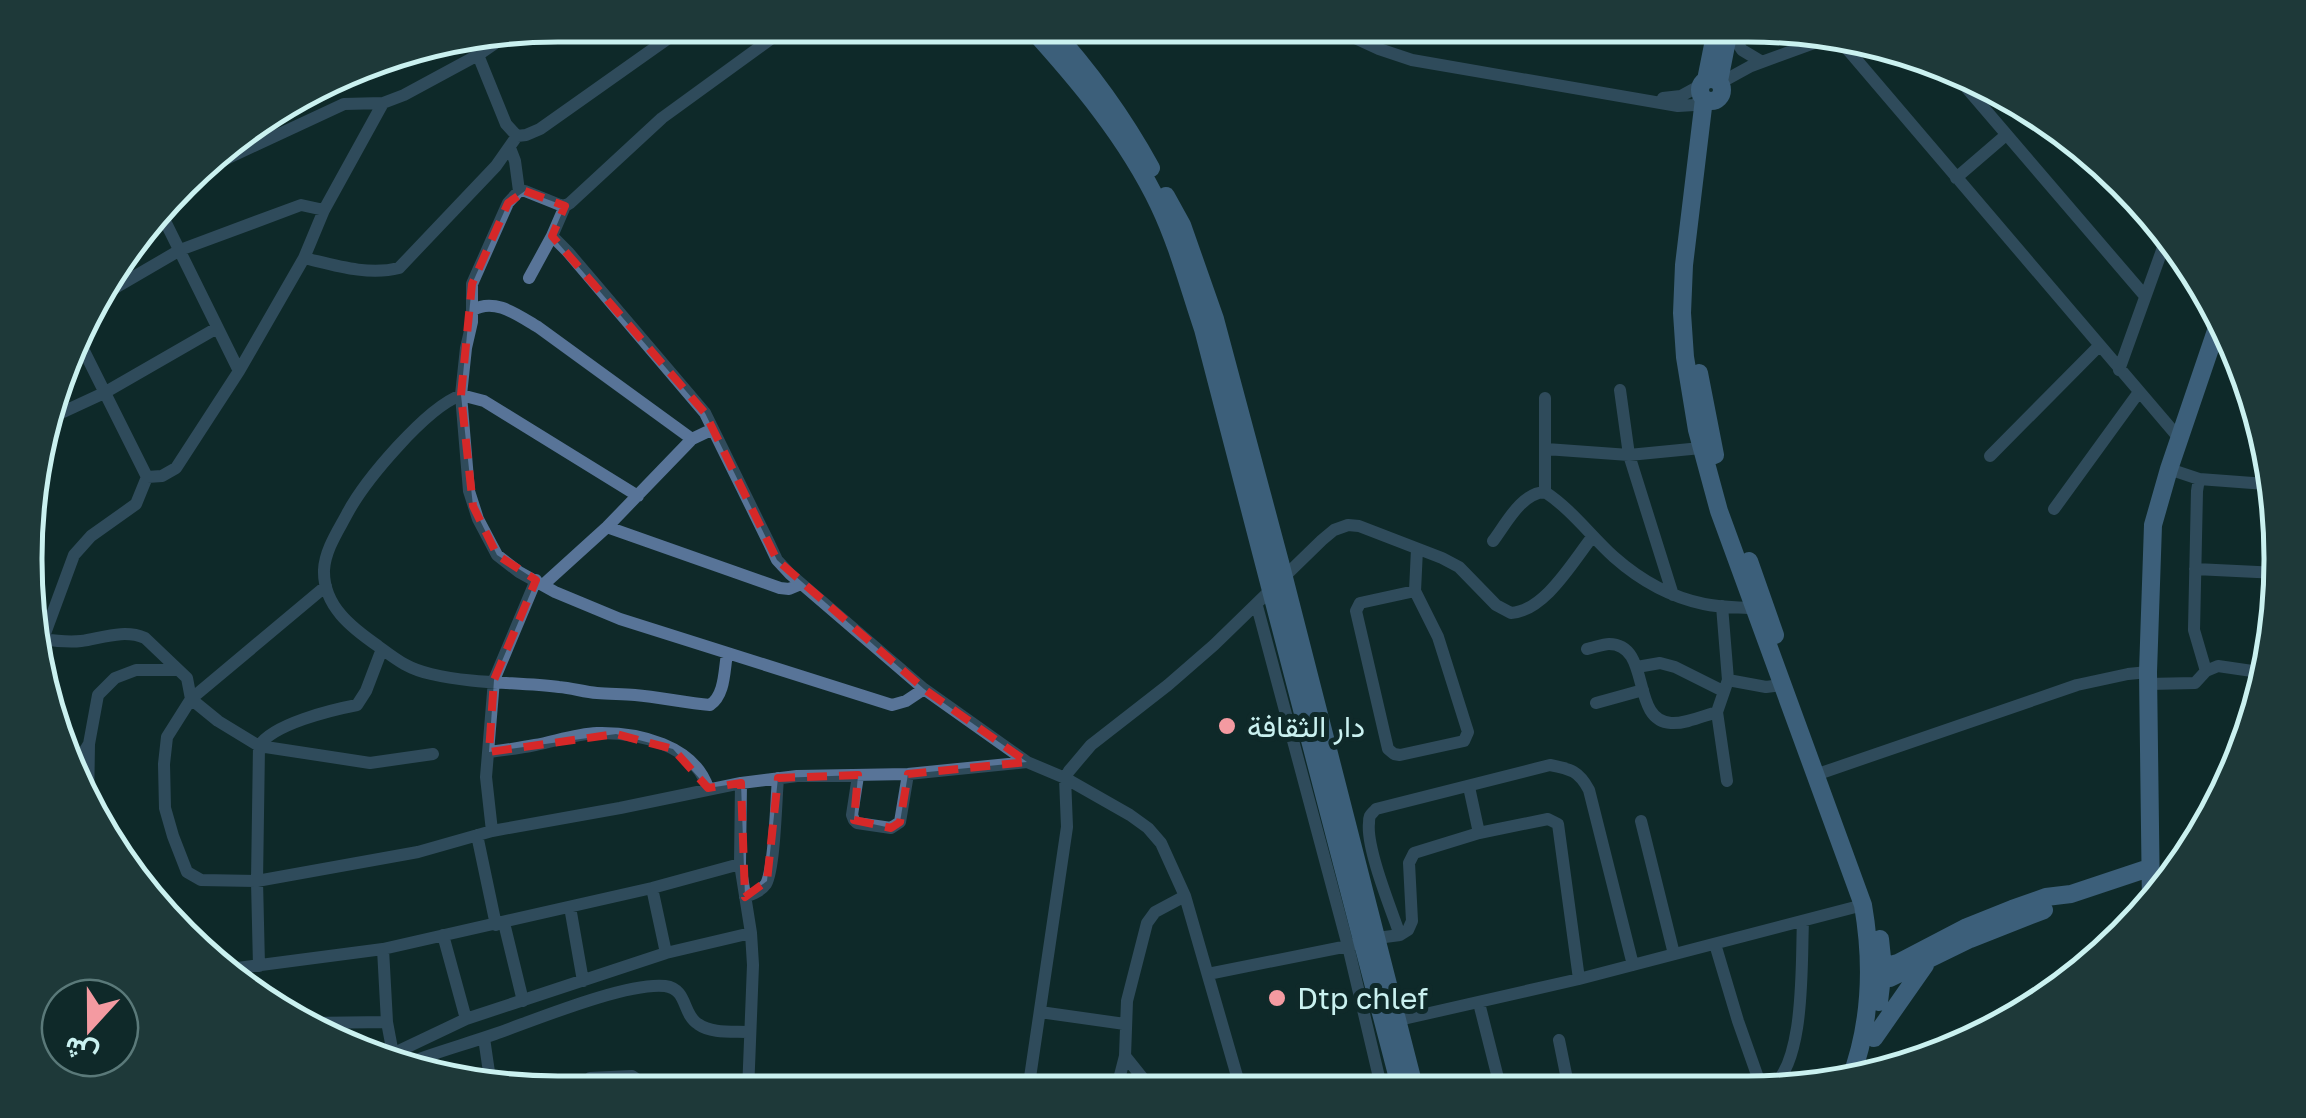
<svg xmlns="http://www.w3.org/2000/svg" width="2306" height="1118" font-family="'Golos Text',Vazirmatn,sans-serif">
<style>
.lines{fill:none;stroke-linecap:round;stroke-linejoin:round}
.minor{stroke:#587498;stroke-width:12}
.secondary{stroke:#74a1db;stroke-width:18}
.marked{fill:none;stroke:#d62828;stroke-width:8;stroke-dasharray:20 12;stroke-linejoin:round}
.poi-dot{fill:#f49aa1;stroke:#0f2929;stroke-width:4}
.labels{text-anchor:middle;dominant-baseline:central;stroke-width:10;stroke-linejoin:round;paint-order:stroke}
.poi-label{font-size:30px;fill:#caf1f0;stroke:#0f2929;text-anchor:start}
.rim{fill:none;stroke:#caf1f0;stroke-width:5}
</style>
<rect width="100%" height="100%" fill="#0f2929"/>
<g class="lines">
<path class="minor" d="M790,25L662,118L570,203L565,206L560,205L525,191H519L508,203L472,284V322L466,348L461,395L469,491L478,519L497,555L519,572L555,592L620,619L892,705L906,701L924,689
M1327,25L1379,49L1412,60L1678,106L1694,105L1703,98
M1729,30L1742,50L1762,62
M1843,44L2179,438
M478,55L506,124L517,136L526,135L540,129L687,25
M1947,65L2145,296
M1720,83L1751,66L1822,40
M1663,98L1681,96L1701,85
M510,148L515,161L519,191
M2086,156L2117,192L2159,232
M200,171L344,104L383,103L404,95L478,55L510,33
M1956,178L2006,135
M161,213L239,371
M552,236L568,252L705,413L769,543L777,560L790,574L924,689L1027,762L1065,778L1130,815L1148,828L1161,843L1185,896L1241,1090
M304,258C334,265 368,276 399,268L496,166L517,136
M529,278L552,236L565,206
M101,296L180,250L301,205L324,210
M473,310C495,297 519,316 538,327L692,439
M2119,370L2165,242
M1620,390L1629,455L1673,595
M50,418L104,393L217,328
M1546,449L1629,455L1701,448
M1990,456L2099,346
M2169,469L2199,479L2266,484
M147,477L162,476L176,468L239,371L304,258L324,210L383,103
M2199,479L2197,491L2194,630L2206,671
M1545,492V398
M638,496L484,401L461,395C426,408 365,480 347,514C338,531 325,550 324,570C323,606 352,628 378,646C397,660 408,669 431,674C473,684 517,682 559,687C572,688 584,692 597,693C609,694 622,694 635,695C660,697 685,703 710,705C725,695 724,671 727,654
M2054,509L2139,392
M607,527L780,588L789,589L801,584
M1493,541C1506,524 1521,493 1545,492C1571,509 1591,536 1614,557C1640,580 1670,597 1704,604C1722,608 1741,607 1759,609
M2195,569L2278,573
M543,585L607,527L692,439L713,429
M326,586L191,699L167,737L164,764L165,808L173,836L187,872L201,880L257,881L418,852L492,831L620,808L741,783
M1415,591L1360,603L1356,611L1388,749L1394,754L1400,755L1464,741L1468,732L1438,637L1415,591L1417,549
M1257,606L1348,946L1382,1090
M1722,606L1728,680L1717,712L1727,781
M33,638C49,640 65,643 81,641C102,638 124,629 145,638L187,678L191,699L218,721L259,746L370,763L433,754
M1587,649C1593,648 1603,644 1609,644C1652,644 1630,721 1671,723C1685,724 1703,716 1717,712
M40,661L43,639L74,555L91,536L136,504L147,477L81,345
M1637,667L1660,663L1675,667L1723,691
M1728,680L1766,687L1781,685
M2148,684L2195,683L2206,671L2218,666L2259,672
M1596,703L1643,690
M489,752C505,750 520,748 535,745C556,741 576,734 597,733C638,732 694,745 708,788
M70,760L84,752L89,744L98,695L115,678L136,670H178
M1824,772L2077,685L2128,674L2148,672
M858,776L852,815L854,820L857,823L891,828L900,822L908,774
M1469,787L1479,833
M88,806L89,744
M1641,821L1674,954
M492,831L486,777L494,680L536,580
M477,835L496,925
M2150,887L2169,886
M652,888L666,953
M745,897C753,894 761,891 766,884C775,867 776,800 778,778
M570,907L583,981
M504,923L523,1001
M443,935L466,1019
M1400,935L1408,930L1412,921L1409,863L1414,853L1479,833L1548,819L1558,824L1579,979
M1377,938L1400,935C1391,909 1366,848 1369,823C1369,814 1371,815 1376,809L1550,765C1571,769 1579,771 1589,790L1633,965
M1715,944L1738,1021L1762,1089
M383,949L387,1022L393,1054
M259,966L257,881L259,746C273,724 331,710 357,705L366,691L382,649
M230,969L383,949L652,888L740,864
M1208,974L1353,945
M1479,1003L1501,1090
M1040,1012L1125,1024
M1390,1022L1579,979L1863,905
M310,1023L387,1022
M484,1038L490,1079
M1559,1040L1569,1089
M384,1058L466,1019L666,953L751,933
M408,1063C437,1052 466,1044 495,1034C535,1020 626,982 665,986C688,989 682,1014 698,1024C712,1034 733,1031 750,1032
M590,1078L632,1076L644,1084L646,1093
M1769,1089C1806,1066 1801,962 1803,921
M1028,1091L1067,827L1065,778L1069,771L1091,745L1168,685L1214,645L1322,540L1334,530L1348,525L1359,526L1442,558L1459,567L1496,605L1511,613C1545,611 1573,561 1593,536
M1116,1091L1125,1056
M1153,1091L1125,1056L1127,1001L1147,923L1155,912L1185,896
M748,1092L753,965L751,933L740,864L741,783L797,776L908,774L1027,762"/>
<path class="secondary" d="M1028,25C1078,80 1127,138 1159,205C1178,245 1189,288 1203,329L1401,1090
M1048,25C1089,70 1122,115 1151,168
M1700 90a11 11 0 1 1 22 0a11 11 0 1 1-22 0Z
M1706,80L1717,25
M1719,81L1730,25
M1704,99L1684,265L1682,313L1685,357L1697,430L1719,511L1863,905C1873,963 1871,1024 1850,1080
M1166,196L1182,225L1215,319L1280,562L1415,1090
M1699,373L1715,455
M1749,561L1775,635
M2151,904L2148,672L2153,525L2169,469L2219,322
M1875,969L1898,963L1967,927L2012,909L2046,897L2071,894L2149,868
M1890,978L1970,939L2044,910
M1879,1002L1883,968L1880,939
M1874,1038L1925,965"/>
</g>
<path d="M0 0H2306V1118H0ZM525,191L565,206L552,236L705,413L777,560L924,689L1027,762L908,774L900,822L891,828L854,820L858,775L778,778L767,881L745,897L741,783L708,788L673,749L616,734L489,752L494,680L536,580L497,555L473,506L461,395L472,284L508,203Z" fill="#0f2929" fill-opacity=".55" fill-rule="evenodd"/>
<path class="marked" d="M525,191L565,206L552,236L705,413L777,560L924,689L1027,762L908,774L900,822L891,828L854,820L858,775L778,778L767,881L745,897L741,783L708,788L673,749L616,734L489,752L494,680L536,580L497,555L473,506L461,395L472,284L508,203Z"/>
<g class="poi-dot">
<circle cx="1227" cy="726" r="10"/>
<circle cx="1277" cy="998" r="10"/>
</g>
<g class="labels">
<g class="poi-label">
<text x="1247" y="726">دار الثقافة</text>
<text x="1297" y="998">Dtp chlef</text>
</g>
</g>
<path d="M0 0H2306V1118H0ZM558 42H1748A516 516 0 0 1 2264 558V560A516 516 0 0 1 1748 1076H558A516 516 0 0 1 42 560V558A516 516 0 0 1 558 42Z" fill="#1e3939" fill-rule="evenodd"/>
<path class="rim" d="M558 42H1748A516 516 0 0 1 2264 558V560A516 516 0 0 1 1748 1076H558A516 516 0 0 1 42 560V558A516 516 0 0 1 558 42Z"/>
<g transform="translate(90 1028) rotate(201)"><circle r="48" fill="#0f2929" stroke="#5a7979" stroke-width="2.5"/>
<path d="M0-8L18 38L0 25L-18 38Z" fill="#f49aa1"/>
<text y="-15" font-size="28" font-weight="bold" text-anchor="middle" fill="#caf1f0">ش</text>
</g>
</svg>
